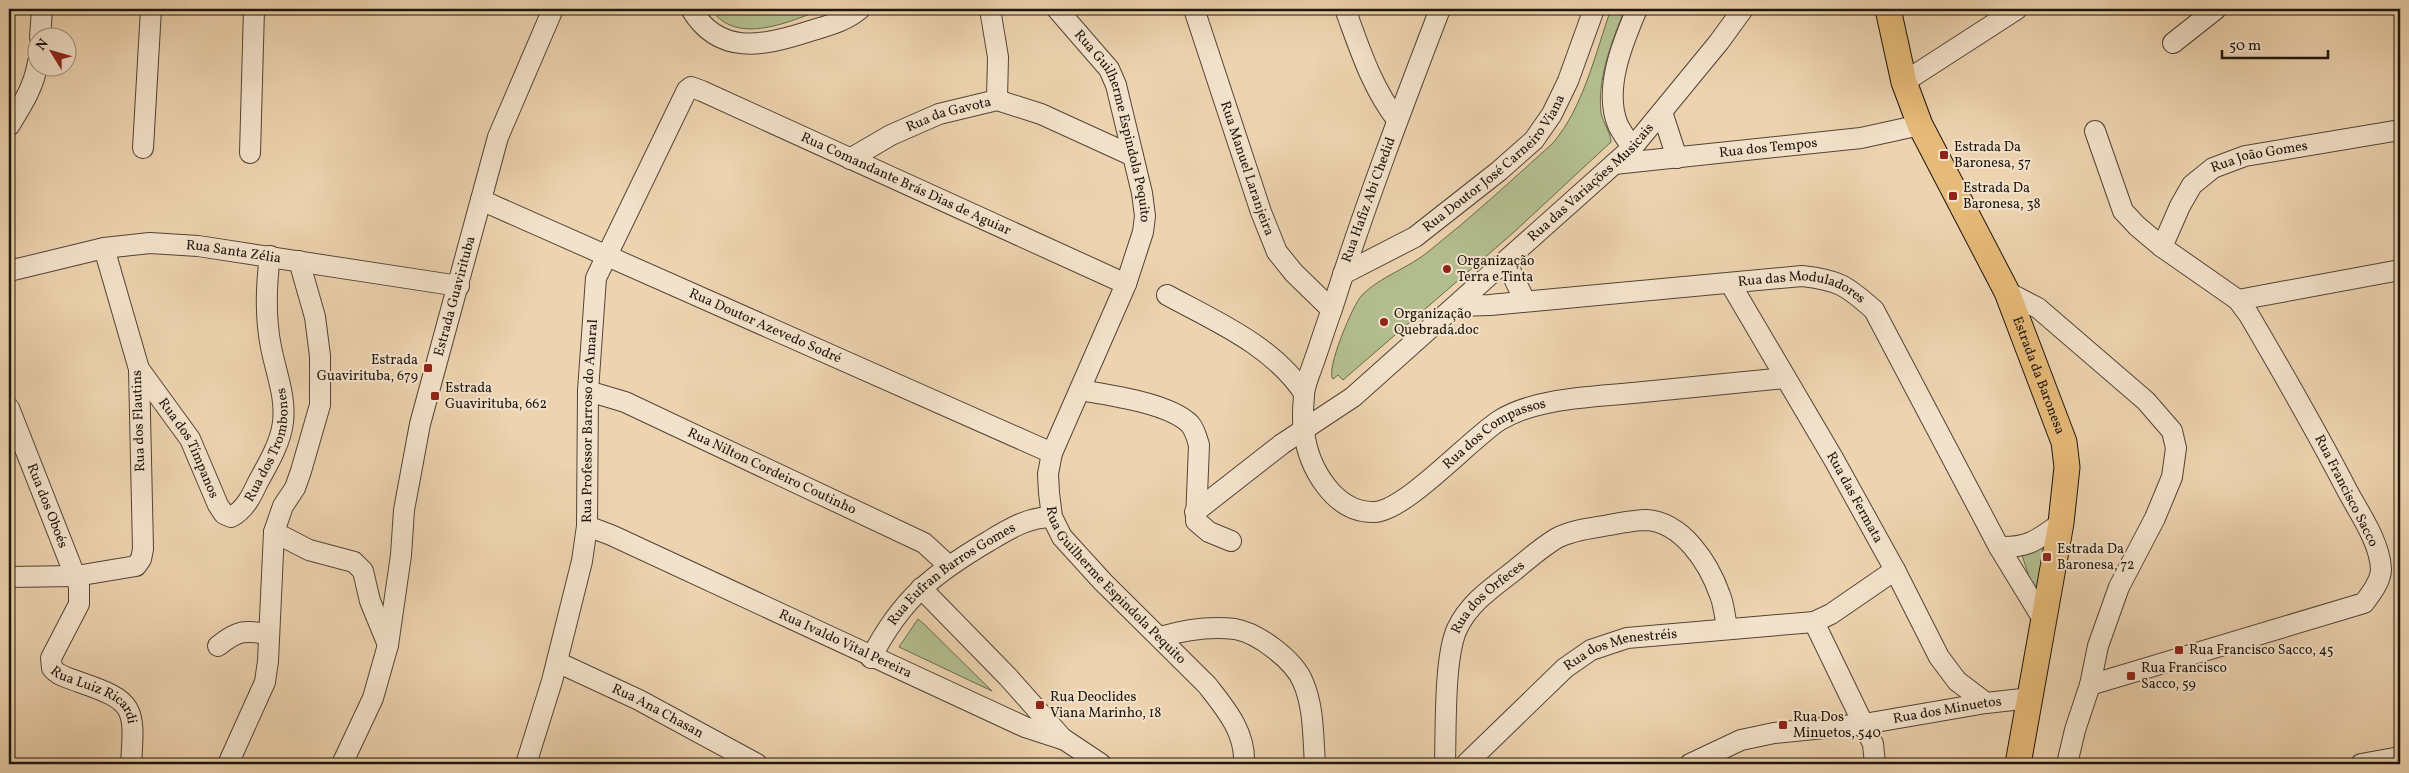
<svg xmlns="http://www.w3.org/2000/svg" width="2409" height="773" font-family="Vollkorn,serif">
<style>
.green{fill:#b3be8f;stroke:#686a4e}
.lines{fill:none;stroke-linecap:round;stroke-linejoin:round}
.minor-casing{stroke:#514436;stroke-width:22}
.major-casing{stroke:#1d150d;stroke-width:27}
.minor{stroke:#f3e2cb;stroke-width:20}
.major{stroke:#e6ba78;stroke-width:25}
.poi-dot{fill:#8f2418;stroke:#f3e2cb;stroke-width:2}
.labels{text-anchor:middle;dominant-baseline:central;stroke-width:4;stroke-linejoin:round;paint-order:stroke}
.street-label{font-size:14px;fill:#1d150d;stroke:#f3e2cb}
.poi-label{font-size:14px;fill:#1d150d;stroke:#f3e2cb;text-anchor:start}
</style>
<rect width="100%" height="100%" fill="#edd3af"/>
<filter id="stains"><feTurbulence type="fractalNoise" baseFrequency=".004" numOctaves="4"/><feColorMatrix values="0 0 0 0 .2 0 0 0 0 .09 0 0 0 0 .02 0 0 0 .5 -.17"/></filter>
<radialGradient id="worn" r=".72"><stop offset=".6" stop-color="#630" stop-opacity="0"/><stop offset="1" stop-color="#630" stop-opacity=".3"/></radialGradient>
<path class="green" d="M711,9H823C791,21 736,47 711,9Z
M1611,9H1625C1612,40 1597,79 1601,113C1603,123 1611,133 1611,142L1513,233L1343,380L1338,375L1333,379C1325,371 1353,304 1362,295C1381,276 1409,268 1429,251C1472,217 1512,180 1553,143C1584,106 1595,54 1611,9Z
M2049,547L2037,601L2020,549Z
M918,619L924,624L992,691L899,647Z"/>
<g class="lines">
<defs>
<g id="minor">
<path d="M691,9C719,56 763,46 807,32C826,26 845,22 860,9"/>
<path d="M990,9L998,57L997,100"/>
<path id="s1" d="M1057,9L1109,69L1116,85L1142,193L1145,216L1143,232L1126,284L1052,453L1048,474L1049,493L1052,517L1062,537L1103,582L1207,685C1225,708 1246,732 1244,764"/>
<path id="s2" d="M1194,9L1261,212L1277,252L1294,273L1331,309"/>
<path d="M1345,9C1360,49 1371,86 1397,120"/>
<path id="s3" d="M1440,9C1402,108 1364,208 1332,309C1325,328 1319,348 1312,367C1309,376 1304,386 1304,396C1303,407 1302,420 1304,431C1308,467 1334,513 1374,512C1406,511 1471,438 1500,420C1536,398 1592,397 1633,393C1684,388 1734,383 1785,378"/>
<path d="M40,38L42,9"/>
<path d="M2173,43L2216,9"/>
<path d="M1904,82L2017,9"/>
<path d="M1662,112L1677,158"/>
<path d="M9,126C22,105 34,87 38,62"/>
<path d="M143,148L151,9"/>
<path d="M1632,148C1628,141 1622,133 1618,125C1603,89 1623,42 1637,9"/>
<path d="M250,153L254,9"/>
<path id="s4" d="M850,159L891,135L939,114L997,100L1041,114L1133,156"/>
<path id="s5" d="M1614,164L1861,138L1920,125"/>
<path id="s6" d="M481,200L1052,453"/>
<path id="s7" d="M2162,247L2180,206L2192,185L2213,168L2245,156L2400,130"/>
<path d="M1506,262L1525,301"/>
<path id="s8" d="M9,271L104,248L150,243L198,246L459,286"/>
<path id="s9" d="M1343,274L1415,237L1499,171L1534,140L1552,114L1568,81L1594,9"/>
<path id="s10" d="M1730,283L1833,458L1895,570L1939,657L1957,681L1986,703"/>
<path d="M2007,292L2038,308L2146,401L2172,431L2176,448L2172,477L2155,518L2119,587L2098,646L2090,685L2075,730L2067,764"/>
<path d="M1167,295C1215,321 1272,345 1304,393"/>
<path d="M2238,300L2400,270"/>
<path id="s11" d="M1456,306L1490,305L1802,276C1839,280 1847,286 1874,310L1999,547C2029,548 2037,540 2061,523"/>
<path id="s12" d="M139,369L190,439L218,505L224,514L231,517C245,510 252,495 258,482C268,464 281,442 283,422C286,396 276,373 271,347C265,317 266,286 270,256"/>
<path d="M1080,390C1109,395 1169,403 1190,424C1195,430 1197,438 1199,445L1196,521L1209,532L1231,541"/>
<path id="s13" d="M588,391L625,402L924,543L948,565"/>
<path id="s14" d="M9,408L79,586V604L51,658L52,668C58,676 69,678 79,682C135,701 135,707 131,764"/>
<path id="s15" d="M1195,512L1282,444L1353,397L1632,148L1719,42L1743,9"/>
<path id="s16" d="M587,526L611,535L1025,727L1065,740L1101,764"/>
<path d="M274,532L309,550L354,562L363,571L370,601L388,645"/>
<path d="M1999,547L2044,621"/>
<path d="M9,577L76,576L136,566L141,559L143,549L139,369L104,248"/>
<path d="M921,588L1008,677L1063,739"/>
<path d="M1814,622L1873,744L1875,764"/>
<path d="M1160,637C1184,630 1210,626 1235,629C1258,633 1294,660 1303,682C1314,707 1313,737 1315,764"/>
<path d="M218,646C238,630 244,630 269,634"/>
<path id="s17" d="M871,658C901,599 933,574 989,541C1009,529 1028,517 1052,517"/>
<path id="s18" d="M557,662L639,700L757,764"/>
<path d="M2090,685L2364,603C2371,594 2381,581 2381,569C2380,543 2360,514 2348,492C2317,432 2283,373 2249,315L2238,300L2162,247L2137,226L2123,211L2095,131"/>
<path d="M228,764L265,682L268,661L274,532L283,506L295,488L301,471L320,405V356L315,317L299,261"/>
<path id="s19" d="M342,764L373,698L388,645L401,555L404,510L420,424L498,137L553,9"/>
<path id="s20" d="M526,764L552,681L582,561L587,526L588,391L596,278L687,90L691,87L702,91L1126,284"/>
<path id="s21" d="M1445,764C1446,730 1444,657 1457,629C1469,603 1493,587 1515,570C1528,559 1542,547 1557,538C1572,530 1592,528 1609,525C1620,523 1635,520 1646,520C1683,522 1709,564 1720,595C1724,605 1725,617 1727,628"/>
<path id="s22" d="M1466,764L1565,668L1591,650L1627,638L1814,622L1831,614L1895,570"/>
<path id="s23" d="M1690,764L1741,740L1774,733L1864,724L1986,703L2031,698"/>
<path d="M2361,764L2400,757"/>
</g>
<g id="major">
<path id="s24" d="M1888,9L1904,82L1920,125L2007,292L2064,442L2067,467L2061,523L2018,764"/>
</g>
</defs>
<use href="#minor" class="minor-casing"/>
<use href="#major" class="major-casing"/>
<use href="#minor" class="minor"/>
<use href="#major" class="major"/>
</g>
<g class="poi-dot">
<rect x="1939" y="150" width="10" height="10" rx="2.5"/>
<rect x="1948" y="191" width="10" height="10" rx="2.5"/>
<circle cx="1447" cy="269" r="5"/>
<circle cx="1384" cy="322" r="5"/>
<rect x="423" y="363" width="10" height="10" rx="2.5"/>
<rect x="430" y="391" width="10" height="10" rx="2.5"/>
<rect x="2042" y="552" width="10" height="10" rx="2.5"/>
<rect x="2174" y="645" width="10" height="10" rx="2.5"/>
<rect x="2126" y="671" width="10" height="10" rx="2.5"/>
<rect x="1035" y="700" width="10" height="10" rx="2.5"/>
<rect x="1778" y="720" width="10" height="10" rx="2.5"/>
</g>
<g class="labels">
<g class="street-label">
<text stroke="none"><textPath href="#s4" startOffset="109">Rua da Gavota</textPath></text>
<text stroke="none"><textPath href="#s1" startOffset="134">Rua Guilherme Espindola Pequito</textPath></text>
<text stroke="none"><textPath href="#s5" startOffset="155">Rua dos Tempos</textPath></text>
<text stroke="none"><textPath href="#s7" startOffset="144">Rua João Gomes</textPath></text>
<text stroke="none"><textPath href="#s9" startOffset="190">Rua Doutor José Carneiro Viana</textPath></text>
<text stroke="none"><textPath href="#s2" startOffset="168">Rua Manuel Laranjeira</textPath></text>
<text stroke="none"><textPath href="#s15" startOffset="516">Rua das Variações Musicais</textPath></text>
<text stroke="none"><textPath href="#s20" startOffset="944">Rua Comandante Brás Dias de Aguiar</textPath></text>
<text transform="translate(1369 200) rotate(-70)">Rua Hafiz Abi Chedid</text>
<text stroke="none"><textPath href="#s8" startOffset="228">Rua Santa Zélia</textPath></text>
<text stroke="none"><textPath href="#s11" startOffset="349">Rua das Moduladores</textPath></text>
<text stroke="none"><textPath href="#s19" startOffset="484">Estrada Guavirituba</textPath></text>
<text stroke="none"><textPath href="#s6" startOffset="311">Rua Doutor Azevedo Sodré</textPath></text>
<text stroke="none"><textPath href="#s24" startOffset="398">Estrada da Baronesa</textPath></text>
<text transform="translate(139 421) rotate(-92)">Rua dos Flautins</text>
<text stroke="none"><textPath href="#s20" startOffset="351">Rua Professor Barroso do Amaral</textPath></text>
<text stroke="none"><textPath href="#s3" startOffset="708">Rua dos Compassos</textPath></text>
<text stroke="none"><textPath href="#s12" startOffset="261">Rua dos Trombones</textPath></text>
<text stroke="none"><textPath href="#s12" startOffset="94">Rua dos Tímpanos</textPath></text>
<text stroke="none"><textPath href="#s13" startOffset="201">Rua Nilton Cordeiro Coutinho</textPath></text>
<text transform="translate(2346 491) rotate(63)">Rua Francisco Sacco</text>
<text stroke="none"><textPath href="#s10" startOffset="248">Rua das Fermata</textPath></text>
<text stroke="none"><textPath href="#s14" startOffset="105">Rua dos Oboés</textPath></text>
<text stroke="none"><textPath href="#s17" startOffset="119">Rua Eufran Barros Gomes</textPath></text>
<text stroke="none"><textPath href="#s1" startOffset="644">Rua Guilherme Espindola Pequito</textPath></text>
<text stroke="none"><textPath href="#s21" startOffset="181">Rua dos Orfeces</textPath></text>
<text stroke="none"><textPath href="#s16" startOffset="284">Rua Ivaldo Vital Pereira</textPath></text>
<text stroke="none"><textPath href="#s22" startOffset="198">Rua dos Menestréis</textPath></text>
<text stroke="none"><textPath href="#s14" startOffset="332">Rua Luiz Ricardi</textPath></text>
<text stroke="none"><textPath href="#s23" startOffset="265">Rua dos Minuetos</textPath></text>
<text stroke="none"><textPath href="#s18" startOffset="112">Rua Ana Chasan</textPath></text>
</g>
<g class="poi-label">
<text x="1954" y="147">Estrada Da<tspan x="1954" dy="16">Baronesa, 57</tspan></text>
<text x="1963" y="188">Estrada Da<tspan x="1963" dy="16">Baronesa, 38</tspan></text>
<text x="1457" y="261">Organização<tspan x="1457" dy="16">Terra e Tinta</tspan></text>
<text x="1394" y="314">Organização<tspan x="1394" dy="16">Quebrada.doc</tspan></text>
<text x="418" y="360" text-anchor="end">Estrada<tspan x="418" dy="16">Guavirituba, 679</tspan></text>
<text x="445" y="388">Estrada<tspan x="445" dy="16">Guavirituba, 662</tspan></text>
<text x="2057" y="549">Estrada Da<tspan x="2057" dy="16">Baronesa, 72</tspan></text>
<text x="2189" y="650">Rua Francisco Sacco, 45</text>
<text x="2141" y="668">Rua Francisco<tspan x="2141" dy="16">Sacco, 59</tspan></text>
<text x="1050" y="697">Rua Deoclides<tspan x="1050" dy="16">Viana Marinho, 18</tspan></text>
<text x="1793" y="717">Rua Dos<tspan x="1793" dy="16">Minuetos, 540</tspan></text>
</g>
</g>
<rect width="2409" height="773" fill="none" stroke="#edd3af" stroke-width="30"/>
<rect x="10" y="10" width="2389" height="753" fill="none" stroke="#1d150d" stroke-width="2.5"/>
<rect x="15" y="15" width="2379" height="743" fill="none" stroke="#1d150d"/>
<g transform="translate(52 52) rotate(307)"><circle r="24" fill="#f3e2cb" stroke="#9d907f"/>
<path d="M0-4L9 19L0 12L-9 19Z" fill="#8f2418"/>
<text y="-8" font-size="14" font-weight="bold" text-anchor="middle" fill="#1d150d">N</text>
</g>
<path d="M2222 50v8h106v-8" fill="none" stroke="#1d150d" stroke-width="2.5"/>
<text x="2229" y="50" font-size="15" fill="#1d150d" stroke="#f3e2cb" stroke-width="4" paint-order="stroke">50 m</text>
<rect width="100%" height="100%" filter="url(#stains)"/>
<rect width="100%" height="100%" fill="url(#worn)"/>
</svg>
